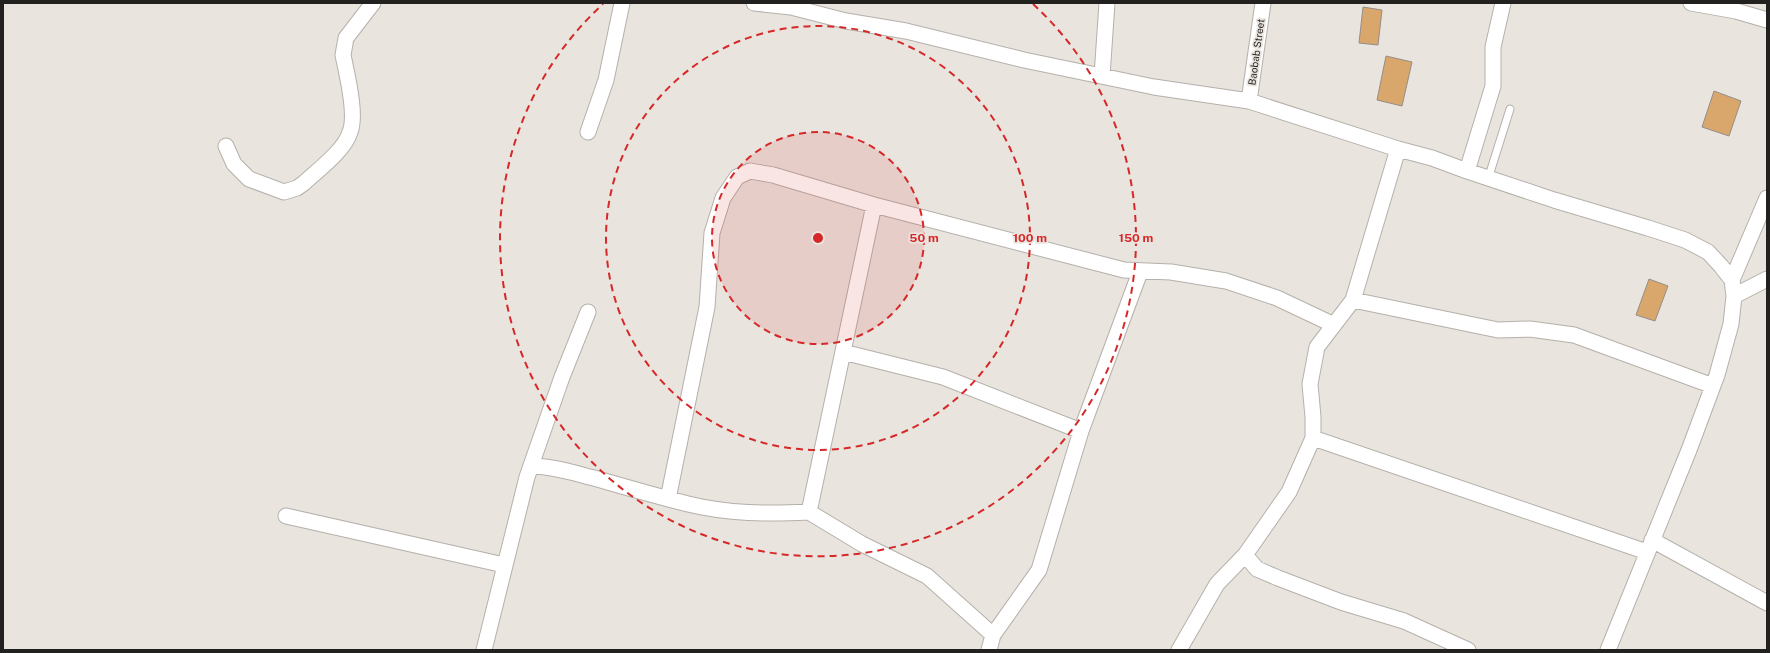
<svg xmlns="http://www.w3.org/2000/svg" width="1770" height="653" font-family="'Public Sans',sans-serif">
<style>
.building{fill:#d9a76b;stroke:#938e89}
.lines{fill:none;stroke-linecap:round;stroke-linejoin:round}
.service-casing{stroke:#b5b0aa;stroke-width:9}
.minor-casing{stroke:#b5b0aa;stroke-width:17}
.service{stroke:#fff;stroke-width:7}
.minor{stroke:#fff;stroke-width:15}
.ring{fill:none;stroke:#d62828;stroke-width:2;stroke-dasharray:7 5}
.labels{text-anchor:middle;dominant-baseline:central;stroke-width:3.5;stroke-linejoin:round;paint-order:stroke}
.street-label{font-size:10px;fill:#23211f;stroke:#e9e4de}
.centre{fill:#d62828;stroke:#e9e4de;stroke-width:2}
.ring-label{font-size:12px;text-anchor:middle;font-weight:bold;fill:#d62828;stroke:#e9e4de;stroke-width:3.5;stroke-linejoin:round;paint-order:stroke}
</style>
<rect width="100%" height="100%" fill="#e9e4de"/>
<path class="building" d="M1363,7L1382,10L1378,45L1359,43Z
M1386,56L1412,62L1402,106L1377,100Z
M1714,91L1741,101L1729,136L1702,127Z
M1649,279L1668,286L1655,321L1636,315Z"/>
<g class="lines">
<defs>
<path id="service" d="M1488,179L1510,109"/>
<path id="minor" d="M754,3L791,7L846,21L906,31L1024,60L1154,87L1249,101L1398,149L1432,158L1467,171L1554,200L1648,228L1685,240L1708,252L1721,266L1732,280L1734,296L1731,324L1717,375L1689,450L1608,650
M1691,3L1736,11L1767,20
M1102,76L1107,3
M1249,101L1263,3
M588,132L606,80L622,3
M226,146L234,164L249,179L284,192L297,188L304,183C318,170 345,150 350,132C357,115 347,75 343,55L346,38L373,3
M1467,171L1493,86V47L1503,3
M874,205L809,512L862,544L927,576L993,635
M1732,280L1767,198
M1734,296L1767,279
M1353,300L1498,330L1530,329L1574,335L1713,386
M843,352L943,377L1081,431
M1313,438L1647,552
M531,466C552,466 574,473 594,478C625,487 656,496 688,504C729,514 767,514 809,512
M668,499L707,307L712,233L723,198L737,177L750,171L773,175L874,205L1124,270L1171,272L1226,281L1277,298L1334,325
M286,516L504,565
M1652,540L1767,603
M1245,555L1257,569L1278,578L1341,602L1404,621L1468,650
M484,650L527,477L562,377L588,312
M989,650L993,635L1039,570L1081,431L1140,272
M1179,650L1217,584L1245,555L1289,492L1313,438V417L1310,384L1317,347L1353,300L1398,149"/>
</defs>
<use href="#service" class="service-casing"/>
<use href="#minor" class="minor-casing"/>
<use href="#service" class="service"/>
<use href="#minor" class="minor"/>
</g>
<circle cx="818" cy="238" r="106" fill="#d62828" fill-opacity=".12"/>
<g class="ring">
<circle cx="818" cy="238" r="106"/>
<circle cx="818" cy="238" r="212"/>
<path d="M1033 4A318 318 0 1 1 603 4"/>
</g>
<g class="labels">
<g class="street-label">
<text transform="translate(1256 52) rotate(-82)">Baobab Street</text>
</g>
</g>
<circle cx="818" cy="238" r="6" class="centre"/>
<g class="ring-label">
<text x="924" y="242">50 m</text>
<text x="1030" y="242">100 m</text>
<text x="1136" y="242">150 m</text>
</g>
<rect width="1770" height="653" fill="none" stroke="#23211f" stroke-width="8"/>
</svg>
